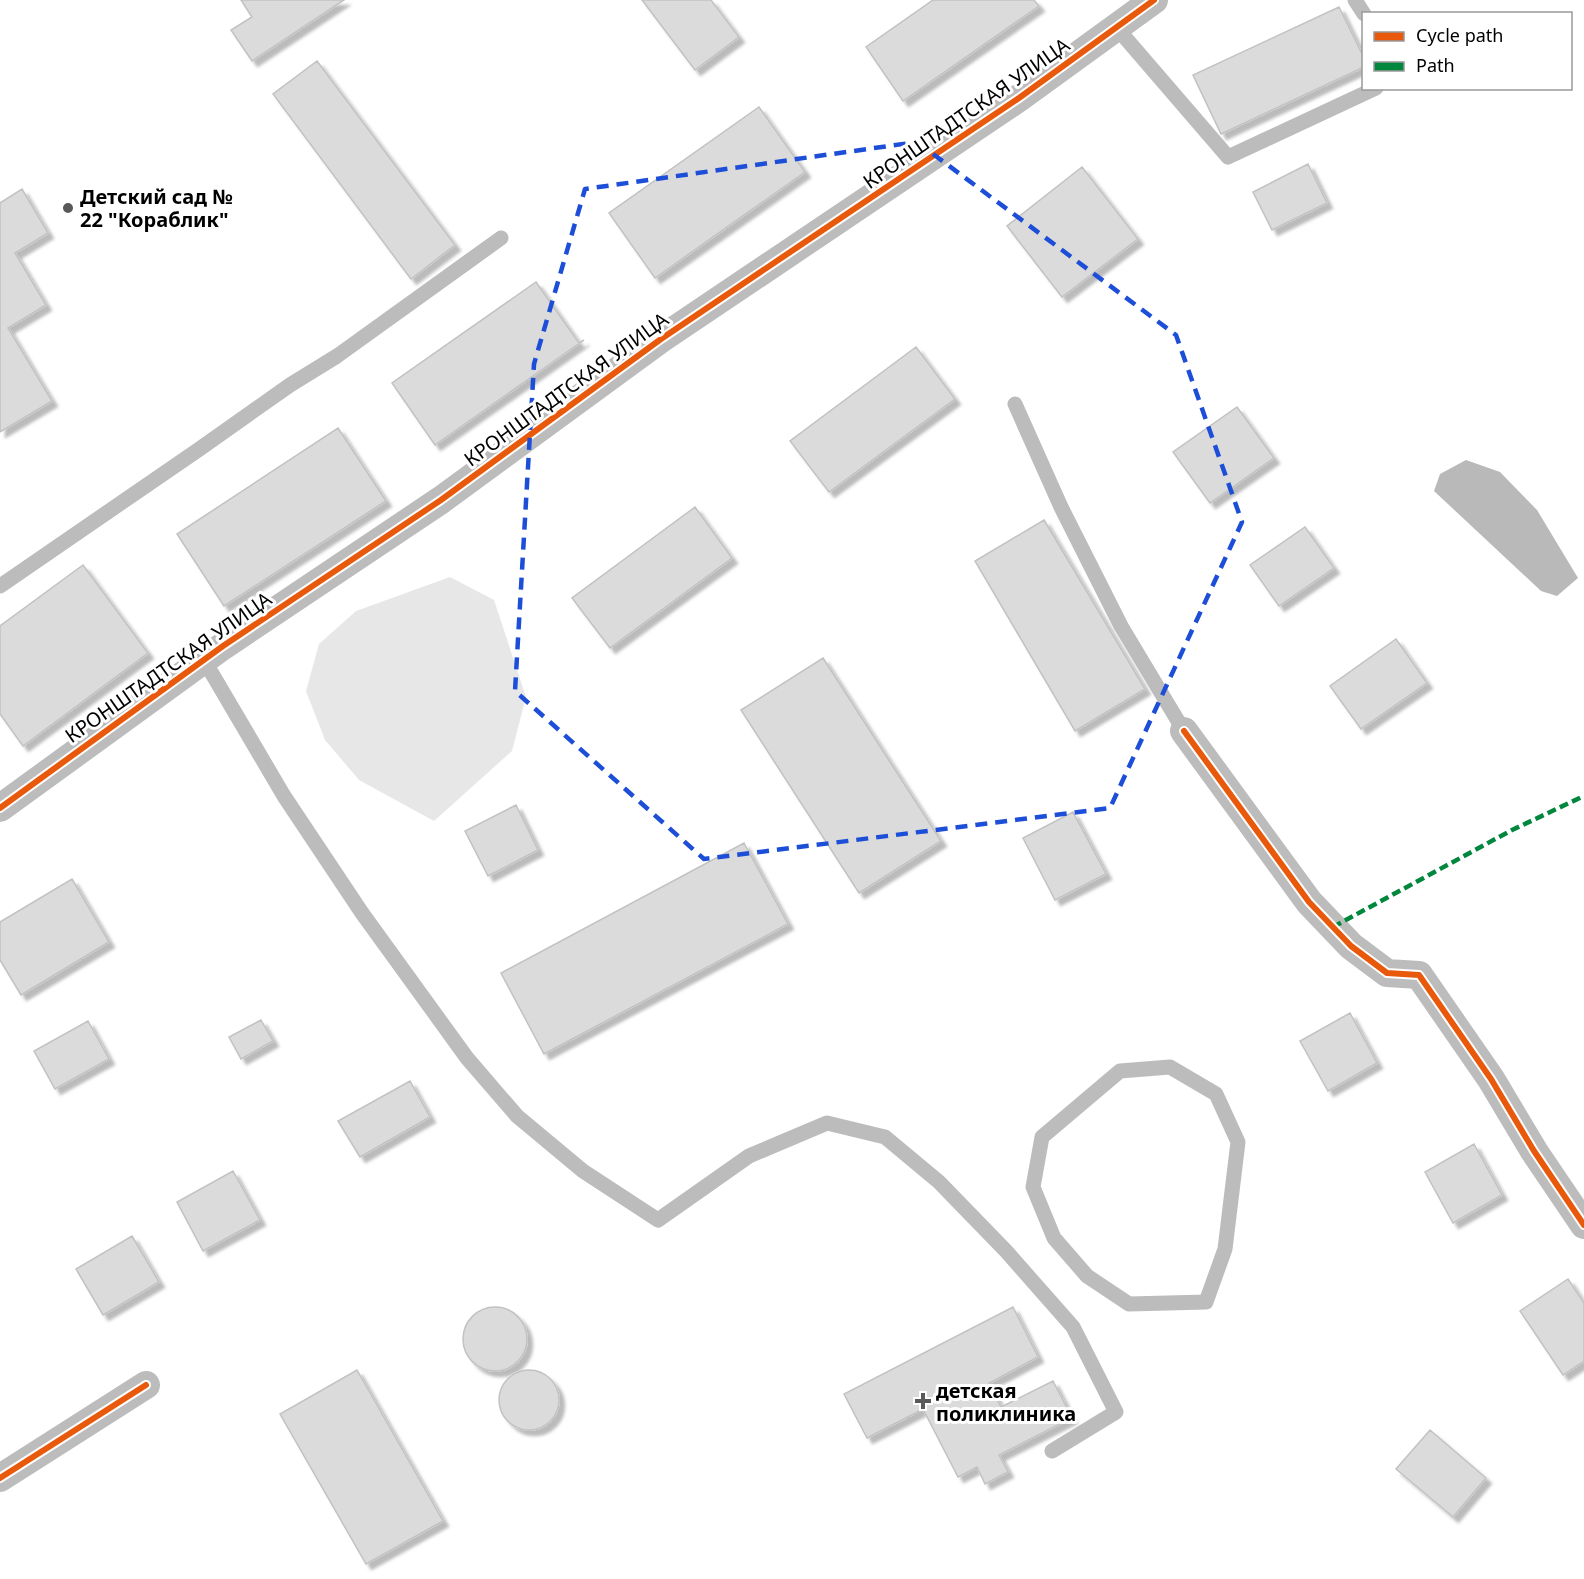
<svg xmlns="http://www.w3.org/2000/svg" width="1584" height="1579" font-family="'Noto Sans',sans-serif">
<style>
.green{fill:#e7e7e7}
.water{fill:#b9b9b9}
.building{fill:#dbdbdb;stroke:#c2c2c2;stroke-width:1.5;filter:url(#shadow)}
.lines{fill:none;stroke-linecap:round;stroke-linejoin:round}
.lane{stroke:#bcbcbc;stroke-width:15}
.street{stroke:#bcbcbc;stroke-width:28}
.quiet{stroke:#00873e;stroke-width:4.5;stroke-dasharray:9 4.5;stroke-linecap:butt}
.cycleway-casing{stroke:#fff;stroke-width:10}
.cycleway{stroke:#e8590c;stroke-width:6}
.marked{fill:none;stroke:#1d4ed8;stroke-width:4.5;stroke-dasharray:12 8;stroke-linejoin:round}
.poi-dot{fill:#595959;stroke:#fff;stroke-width:2}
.labels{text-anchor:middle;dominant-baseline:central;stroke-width:6;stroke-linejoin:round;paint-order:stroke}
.street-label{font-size:20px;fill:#000;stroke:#fff}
.poi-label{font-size:20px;font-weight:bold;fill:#000;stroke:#fff;text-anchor:start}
</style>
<defs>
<filter id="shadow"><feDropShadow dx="5.5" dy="5.5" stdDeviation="1.5" flood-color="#0004"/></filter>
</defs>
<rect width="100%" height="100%" fill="#fff"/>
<path class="green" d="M450,577L494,600L526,697L512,751L434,821L359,780L325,740L306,691L319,644L356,611Z"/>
<path class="water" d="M1466,460L1500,472L1537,510L1578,578L1557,596L1541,591L1434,491L1440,474Z"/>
<path class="building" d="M241,0H344L252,61L231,30L252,17Z
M642,0H711L739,37L695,70Z
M933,0H1034L1039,6L903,101L866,47Z
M1339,7L1364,58V67L1221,134L1193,75Z
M317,61L455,245L411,279L273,94Z
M759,107L805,172L655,278L609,213Z
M1308,164L1327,203L1272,230L1253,192Z
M1082,167L1138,239L1062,297L1007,226Z
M22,189L48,233L15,253L46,305L8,328L52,401L0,432V203Z
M536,282L579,343L584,340L435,445L392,383Z
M916,347L955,399L829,492L790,441Z
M1237,407L1274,458L1210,503L1173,452Z
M338,428L386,501L224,606L177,534Z
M695,507L732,558L610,648L572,598Z
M1044,520L1145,689L1075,731L975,561Z
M1305,527L1334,568L1279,606L1250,565Z
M83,565L148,653L23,746L0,714V626Z
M1396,639L1427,683L1361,729L1330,686Z
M823,658L941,841L859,893L741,710Z
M516,805L538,850L488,876L465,831Z
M1073,812L1106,874L1055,900L1023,838Z
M744,843L788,924L544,1054L501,973Z
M72,879L109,942L21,995L0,960V922Z
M1350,1013L1377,1063L1328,1091L1300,1041Z
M261,1020L273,1041L241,1059L229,1037Z
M88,1021L109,1059L55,1089L34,1051Z
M410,1081L430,1117L360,1157L338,1121Z
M1474,1144L1502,1195L1453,1223L1425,1172Z
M233,1171L260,1220L203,1251L177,1202Z
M132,1236L159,1282L103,1315L76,1269Z
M1568,1279L1584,1303V1361L1563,1375L1520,1311Z
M1013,1307L1038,1357L989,1383L1001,1407L1053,1381L1072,1418L999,1455L1008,1472L985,1484L977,1467L958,1477L923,1409L867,1438L844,1394Z
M463 1339a32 32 0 1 1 64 0a32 32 0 1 1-64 0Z
M499 1400a30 30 0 1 1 60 0a30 30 0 1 1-60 0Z
M357,1370L443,1521L366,1564L280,1414Z
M1430,1430L1486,1478L1453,1517L1396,1469Z"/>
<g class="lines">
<path class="lane" d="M1355,0L1364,14
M1116,27L1228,157L1376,88
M1015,404L1061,507L1121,626L1184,731
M0,586L198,450L290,385L337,356L501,238
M204,660L284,796L362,913L467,1058L517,1116L583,1171L658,1220L749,1156L827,1123L885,1137L939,1182L1006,1251L1073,1327L1116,1412L1052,1451
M1170,1067L1216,1094L1238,1142L1225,1249L1206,1302L1129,1304L1087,1276L1054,1238L1033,1187L1042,1137L1120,1071Z"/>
<path class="street" d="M1184,731L1309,902L1351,946L1387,973L1419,975L1491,1079L1534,1151L1584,1225
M0,808L223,646L441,500L661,339L1019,98L1154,0
M0,1478L146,1385"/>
<path class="quiet" d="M1333,927L1512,830L1584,796"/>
<defs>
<path id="cycleway" d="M1184,731L1309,902L1351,946L1387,973L1419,975L1491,1079L1534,1151L1584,1225
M0,808L223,646L441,500L661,339L1019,98L1154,0
M0,1478L146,1385"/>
</defs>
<use href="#cycleway" class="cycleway-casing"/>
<use href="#cycleway" class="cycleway"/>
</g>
<path class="marked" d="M917,142L1176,335L1242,522L1110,808L704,859L515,691L534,364L585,189Z"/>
<g class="poi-dot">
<circle cx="68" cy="208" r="6"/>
<path d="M920 1392h6v6h6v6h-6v6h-6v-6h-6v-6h6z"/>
</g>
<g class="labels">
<g class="street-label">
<text transform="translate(966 113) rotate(-35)">КРОНШТАДТСКАЯ УЛИЦА</text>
<text transform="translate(566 389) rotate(-36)">КРОНШТАДТСКАЯ УЛИЦА</text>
<text transform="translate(168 667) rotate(-35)">КРОНШТАДТСКАЯ УЛИЦА</text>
</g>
<g class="poi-label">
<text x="80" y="196">Детский сад №<tspan x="80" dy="23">22 "Кораблик"</tspan></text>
<text x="936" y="1390">детская<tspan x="936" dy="23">поликлиника</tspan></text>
</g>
</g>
<rect x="1362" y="12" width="210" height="78" fill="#ffffff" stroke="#999999" stroke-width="1.5"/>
<rect x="1374" y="32" width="30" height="9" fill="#e8590c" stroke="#999999" stroke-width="1.5"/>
<text x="1416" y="42" font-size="18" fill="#000000">Cycle path</text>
<rect x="1374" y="62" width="30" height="9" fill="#00873e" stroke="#999999" stroke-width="1.5"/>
<text x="1416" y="72" font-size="18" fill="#000000">Path</text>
</svg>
